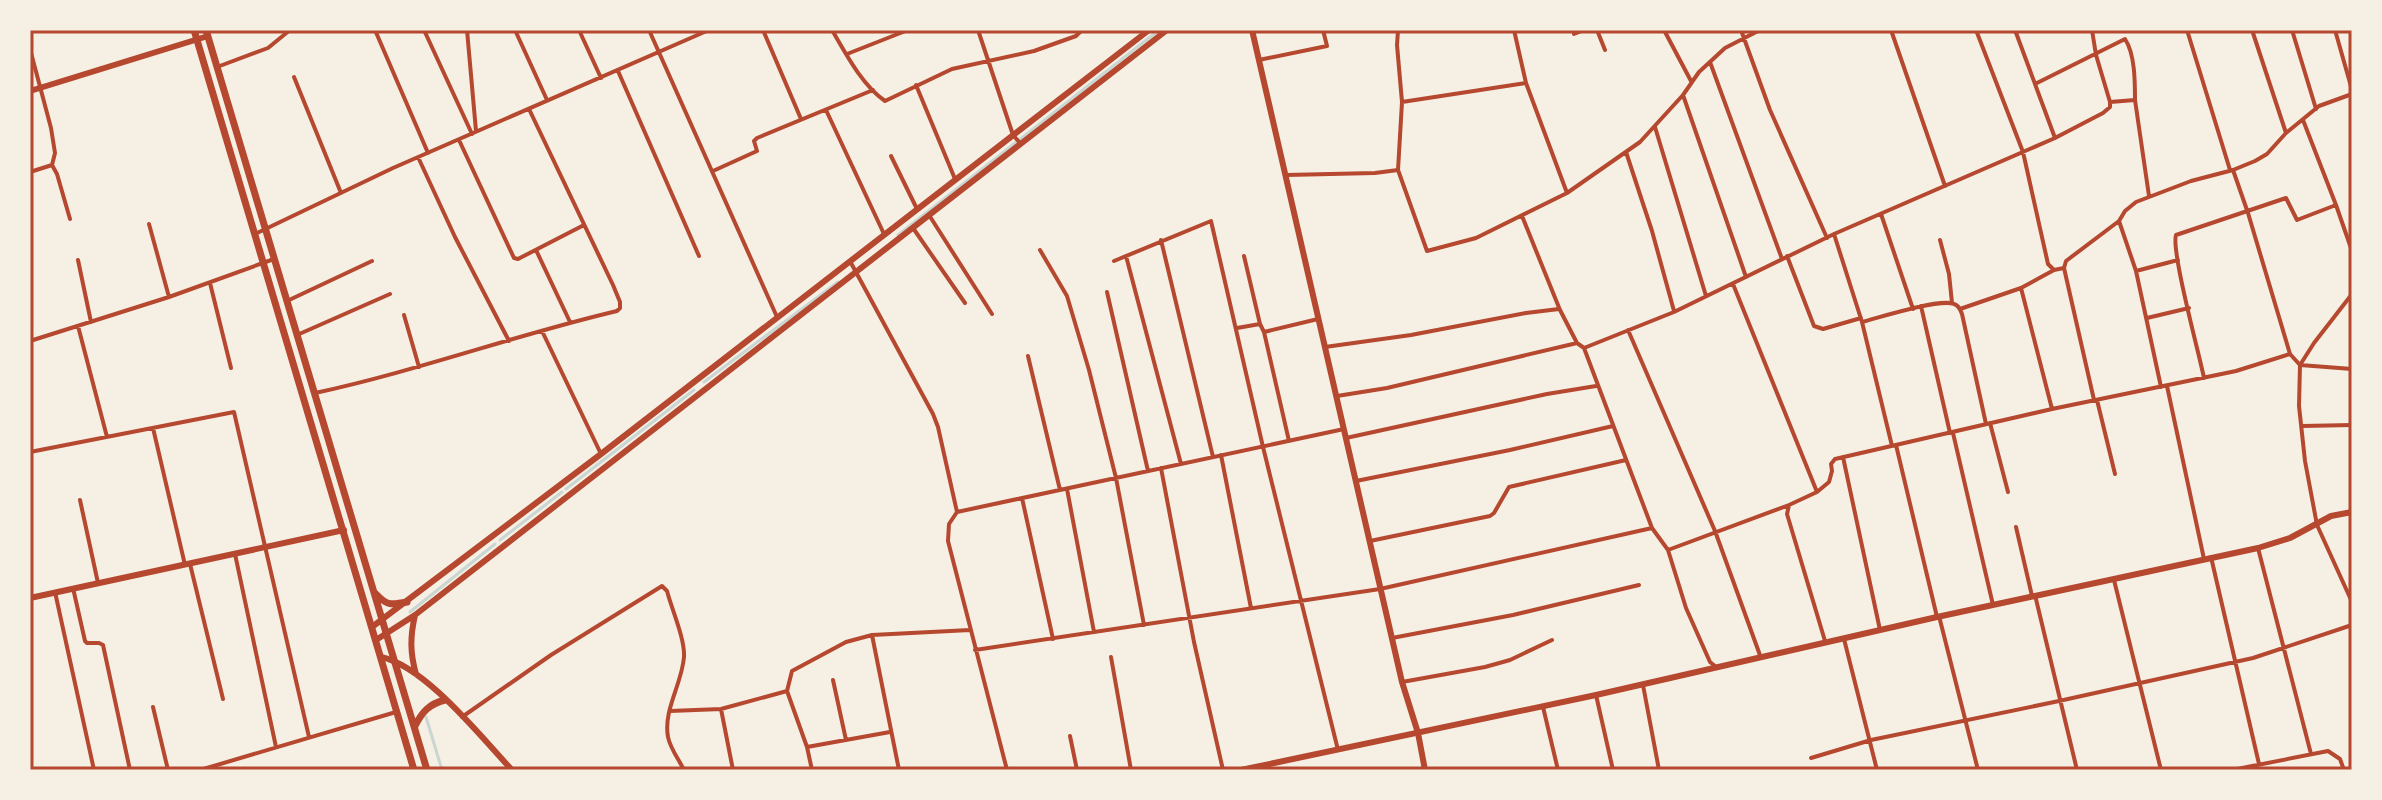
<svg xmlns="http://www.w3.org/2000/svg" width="2382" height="800" font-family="Lora,serif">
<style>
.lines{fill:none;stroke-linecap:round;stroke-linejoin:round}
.stream{stroke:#c9d6d2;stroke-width:3}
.minor{stroke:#b5482f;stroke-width:4}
.tertiary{stroke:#b5482f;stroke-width:6}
.secondary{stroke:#b5482f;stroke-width:6}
.primary{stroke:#b5482f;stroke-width:7}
.neatline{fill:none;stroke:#b5482f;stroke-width:3}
</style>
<rect width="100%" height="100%" fill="#f6efe4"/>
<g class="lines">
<path class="stream" d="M898,235L1159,30
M704,382L838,282
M566,489L694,390
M500,540L562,492
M410,612L495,544
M426,717L442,770"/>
<path class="minor" d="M375,30L428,153
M424,30L472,134
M467,30L476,131
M515,30L547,100
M579,30L601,78
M649,30L777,317
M763,30L801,119
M832,30C846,54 862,85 885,101L952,69L1034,51L1076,36L1082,30
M978,30L1013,135L1020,143
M1514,30L1526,83L1567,193
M1597,30L1605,50
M1664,30L1691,81
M1741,30L1770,110L1827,238
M1891,30L1945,186
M1976,30L2023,152L2048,264L2054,270L2064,268
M2015,30L2055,138
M2092,30L2096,55L2110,102L2135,100L2149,196
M2187,30L2230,170
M2252,30L2286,133
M2292,30L2316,109
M2335,30L2352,90
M1574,34L1584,30
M30,49L51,128L55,153L52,165L30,172
M847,54L908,30
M1259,60L1327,46L1323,30
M1710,62L1782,259
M217,67L268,48L290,30
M618,71L699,256
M294,77L341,193
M2035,84L2125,39C2135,54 2135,82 2135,100
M916,85L955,179
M1683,95L1746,277
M1402,102L1526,83
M826,110L884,234
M2303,120L2336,205
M1655,127L1706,296
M459,140L514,258L518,259L584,225
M1626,152L1652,231L1674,311
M891,156L917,209
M418,157L455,237L509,341
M52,165L57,174L70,219
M1398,170L1427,251L1476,238L1567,193L1640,142L1683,95L1699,72L1725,48L1760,30
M2233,170L2248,213L2290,354L2300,365
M713,171L757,151L754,141L757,138L873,90
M1286,175L1375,173L1398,170L1402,102L1397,45L1398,30
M1881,214L1913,309
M929,215L992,314
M1522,216L1560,310L1577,343L1584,348L1652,528L1668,550L1686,608L1710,662L1715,666
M2119,221L2136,271L2161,387
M149,224L169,297
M913,228L965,303
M255,234L393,168L709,30
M1834,234L1862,322L1892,446
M1161,240L1213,457
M1940,240L1949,274L1952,303
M536,250L570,322
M1040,250L1067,296L1089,370L1116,478L1144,625
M1126,256L1181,464
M1244,256L1260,324
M1787,256L1814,326L1823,329L1861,318
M78,260L91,322
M1114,261L1211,221L1263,447L1338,750
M851,263L933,414L938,427L957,512L949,524L948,541L1007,770
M2136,271L2178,260
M210,283L231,368
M1733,284L1817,492
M2021,288L2052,409
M1107,292L1148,471
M2352,294L2314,343L2300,365L2299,406L2305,461L2317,525L2352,602
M287,301L372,261
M1921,306L1950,433
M1960,309L2021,288L2054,270
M404,315L419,367
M2147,318L2189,308
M1862,322C1880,317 1940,298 1954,304C1960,306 1960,310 1962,314L1986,424
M78,326L107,437
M1237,328L1260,324L1264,332L1318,319
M1628,330L1715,531L1761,658
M542,331L601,454
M1264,332L1289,441
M297,335L390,294
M30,341L169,297L274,259
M1325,347L1411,335L1526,313L1559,309
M1584,348L1674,312L1834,234L2055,138L2103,113L2110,107V102
M1028,356L1060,490
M2300,365L2352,369
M2204,378C2199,353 2171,251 2176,235L2286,198L2297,220L2336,205L2352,251
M2167,386L2204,559
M315,393C417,371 515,335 617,311L620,308V302L613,285L529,109
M1337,396L1387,388L1577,343
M2094,400L2064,268L2066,261L2119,221L2125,211L2136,202L2191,181L2233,170L2255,161L2267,154L2286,133L2319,106L2352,94
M2097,400L2115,474
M1990,423L2008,492
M2302,426L2352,425
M153,428L185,565
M1953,433L1993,605
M1346,438L1547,394L1596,386
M1896,445L1937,617
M30,452L234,412L309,737
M1221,455L1251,608
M1843,457L1880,630
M1161,468L1194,642L1223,770
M1356,481L1510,450L1613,426
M1067,489L1094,632
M1022,498L1053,639
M80,500L98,583
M1789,505L1787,514L1825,641
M957,512L1344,429
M2016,527L2032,596
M1370,541L1490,516L1494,513L1509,487L1626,460
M2258,548L2311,754
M1668,550L1789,505L1817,492L1829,482L1832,471L1831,464L1835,459L2052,409L2236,371L2290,354
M235,554L276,747
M2211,557L2259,764
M190,564L223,699
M2114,580L2161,770
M73,588L85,641L87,643H99L103,645L130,770
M55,592L94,770
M2035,595L2077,770
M1939,616L1978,770
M872,635L899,770
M1392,638L1513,615L1639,585
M1844,639L1877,770
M975,650L1380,589L1652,528
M1111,657L1131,770
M833,680L846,740
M1402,682L1485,667L1510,660L1552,640
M1643,685L1659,770
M1596,695L1613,770
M153,707L168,770
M1543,707L1558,770
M721,709L733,770
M670,711L721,709L787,691
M462,717L551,655L662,586L667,591C672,610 685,639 684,657C682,684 663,710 668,737C670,748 679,760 684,770
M890,732L807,747L787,691L792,671L846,642L872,635L970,630
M1070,736L1077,770
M807,747L812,770
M1811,758L1871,740L2059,701L2253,658L2352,625
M200,770L396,712
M2232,770L2328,751L2340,759L2344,770"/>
<path class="tertiary" d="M1252,30L1402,682L1418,733L1425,770
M30,91L208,36
M30,598L344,530
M1241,770L1596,695L1937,617L2258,548L2290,538L2331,516L2352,512"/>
<path class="secondary" d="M415,615C410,637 410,653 416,674
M372,627L601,454L1149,30
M376,640L415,615L1167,30
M381,657C425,666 481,737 512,770"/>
<path class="primary" d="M194,30L414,770
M206,30L427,770
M376,594C387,606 392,605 407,602
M415,726C422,712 429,704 445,700"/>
</g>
<rect width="2382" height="800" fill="none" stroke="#f6efe4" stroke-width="64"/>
<rect x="32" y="32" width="2318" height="736" class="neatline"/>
</svg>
